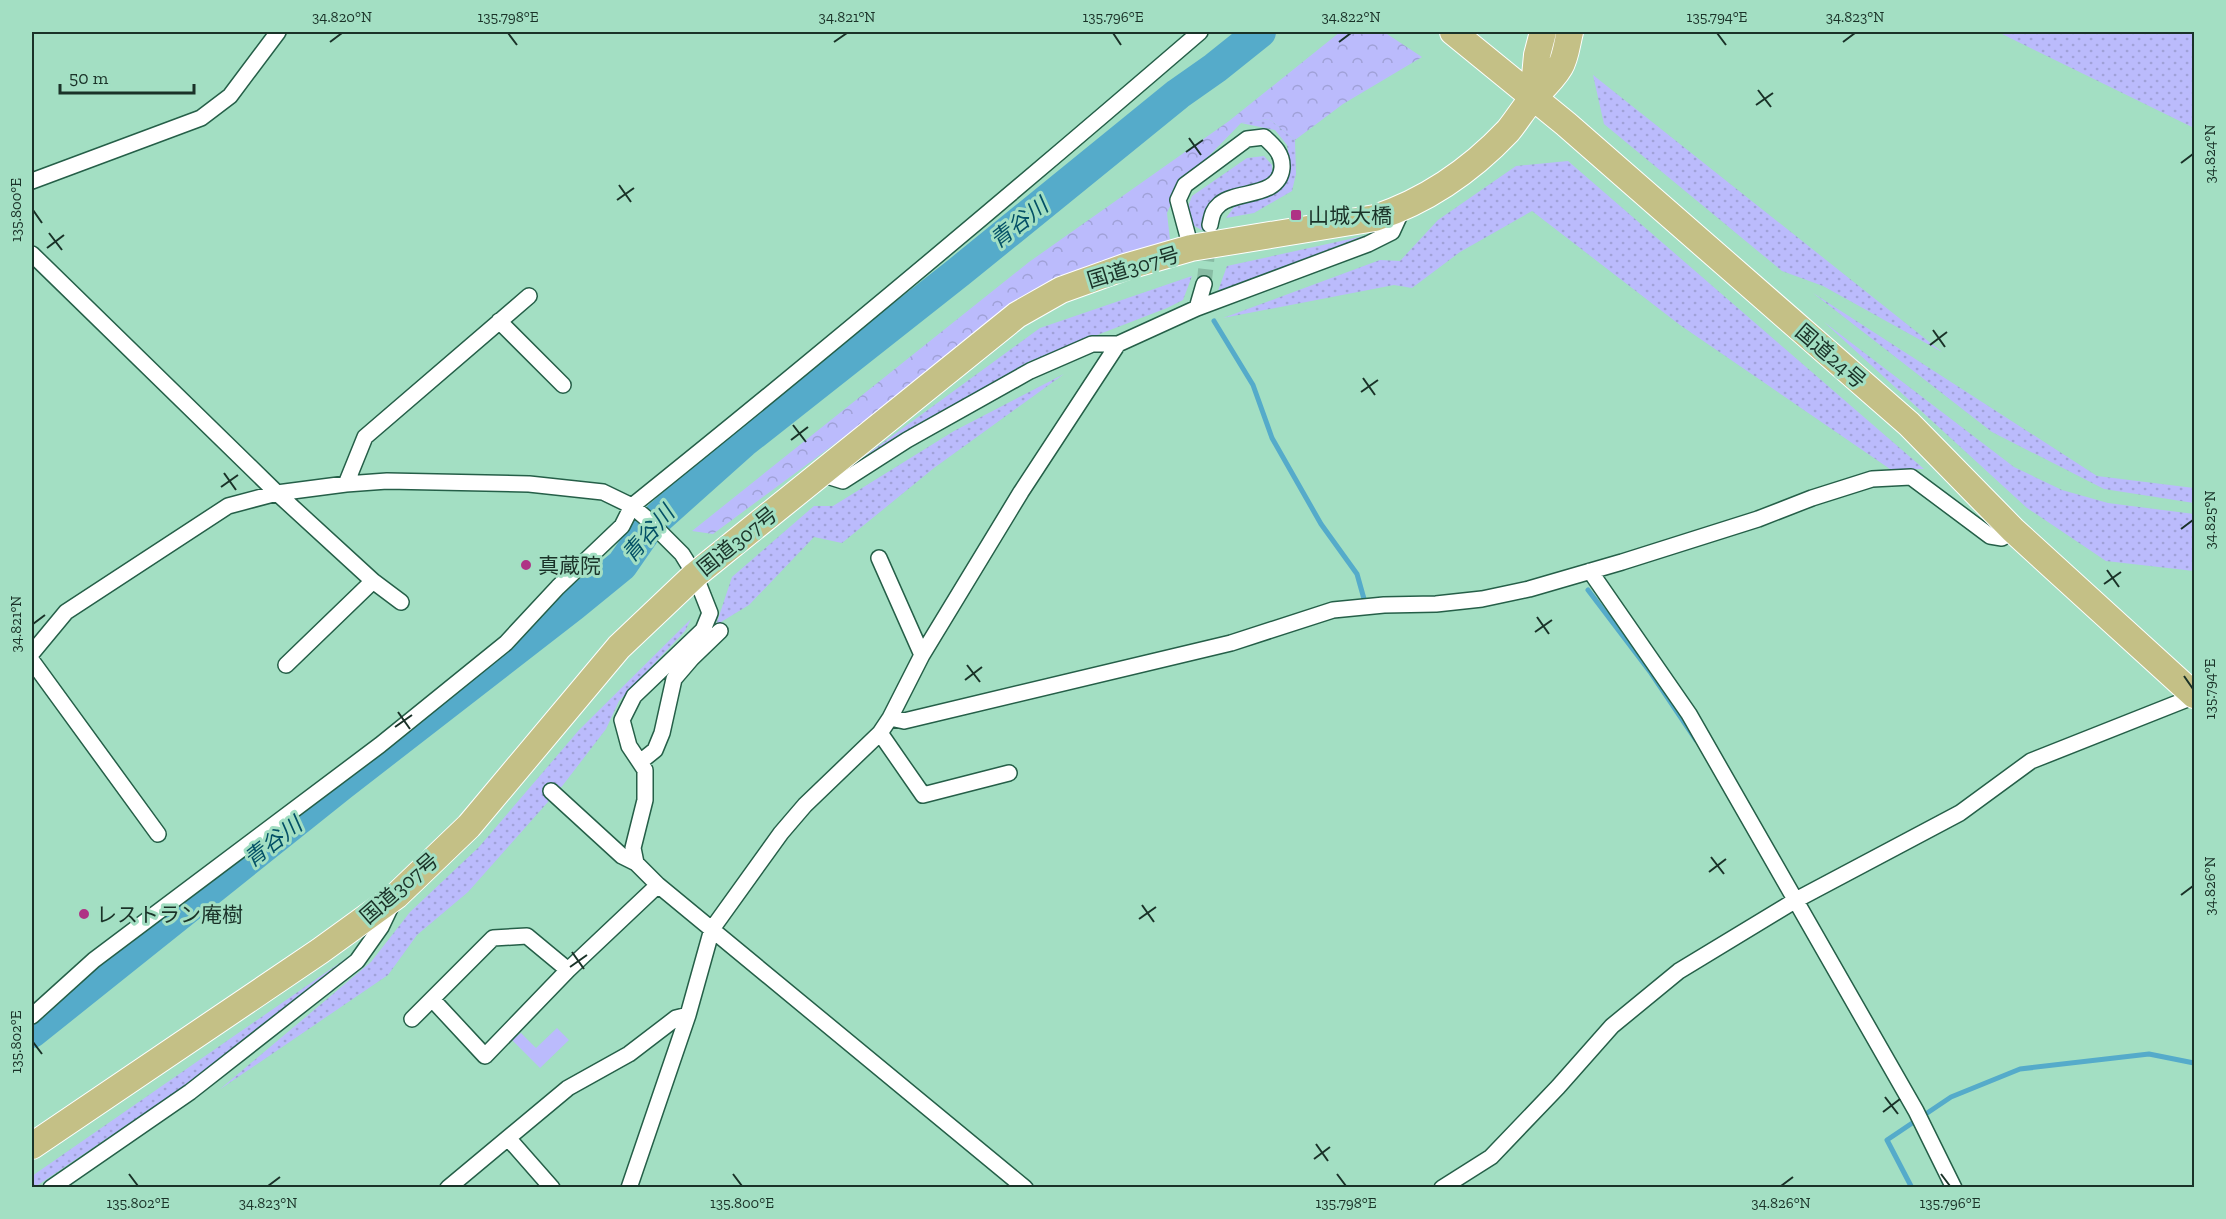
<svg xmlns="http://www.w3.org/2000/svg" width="2226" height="1219" font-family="'Zilla Slab','Noto Sans JP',serif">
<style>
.grass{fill:url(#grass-dots)}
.forest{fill:url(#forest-crowns)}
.green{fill:#bbbbfc}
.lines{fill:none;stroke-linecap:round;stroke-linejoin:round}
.stream{stroke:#55abca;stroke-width:5}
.river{stroke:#55abca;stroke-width:32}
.minor-tunnel{stroke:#88bca4;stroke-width:15;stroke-dasharray:15 8;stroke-linecap:butt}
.minor-casing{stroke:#255f48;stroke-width:18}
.trunk-casing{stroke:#fff;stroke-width:28}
.minor{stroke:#fff;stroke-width:15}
.trunk{stroke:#c4c086;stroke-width:26}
.ticks{fill:none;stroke:#1a3228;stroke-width:2}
.poi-dot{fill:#af3385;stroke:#a3dfc3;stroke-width:2}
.labels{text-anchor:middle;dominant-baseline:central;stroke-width:6;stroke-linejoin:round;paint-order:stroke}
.poi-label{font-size:21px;fill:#1a3228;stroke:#a3dfc3;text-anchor:start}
.street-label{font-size:21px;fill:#1a3228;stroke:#a3dfc3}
.water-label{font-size:22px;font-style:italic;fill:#035066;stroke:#a3dfc3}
.neatline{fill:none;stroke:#1a3228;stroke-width:2}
.ticks-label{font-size:15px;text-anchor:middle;fill:#1a3228}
</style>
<defs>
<pattern id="grass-dots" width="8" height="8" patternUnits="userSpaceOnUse" patternTransform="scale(1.5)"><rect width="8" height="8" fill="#bbbbfc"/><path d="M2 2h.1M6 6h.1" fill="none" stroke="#a0a1d8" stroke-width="1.8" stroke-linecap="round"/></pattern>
<pattern id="forest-crowns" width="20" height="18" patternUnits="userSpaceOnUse" patternTransform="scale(1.5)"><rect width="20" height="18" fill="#bbbbfc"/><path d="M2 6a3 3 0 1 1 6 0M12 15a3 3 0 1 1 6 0" fill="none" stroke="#a0a1d8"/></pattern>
</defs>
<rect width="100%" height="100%" fill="#a3dfc3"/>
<path class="grass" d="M1998,32H2194V128Z
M1593,75L1942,352L1823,286L1782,271L1604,124Z
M1269,119L1295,140L1296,174L1292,191L1254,213L1226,218L1234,207L1271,192L1282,182L1290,165L1287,145L1275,130L1241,123Z
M1264,156L1272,165V178L1215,205L1204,231L1194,226L1186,212L1192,196L1247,158Z
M1568,161L1924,469H1890L1680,325L1532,211L1460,252L1412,288L1394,285L1223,318L1380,260L1400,261L1438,220L1516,166Z
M1373,234L1218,291L1227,266Z
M1192,276L1183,300L1167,308L1030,361L862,458L1040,328Z
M1813,293L2097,476L2194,488V503L2104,489L1992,432Z
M1824,322L2014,467L2062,490L2108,503L2194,514V571L2106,561L2027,508Z
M1064,374L934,468L842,543L814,537L749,605L716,625L732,577L814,506H833L954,431Z
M691,619L685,631L619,701L606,729L563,785L468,892L417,935L388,975L219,1090L371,962L410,912L479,847L579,730Z
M354,953L338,969L177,1091L35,1187H32V1176Z"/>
<path class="forest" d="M1340,32H1384L1422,57L1343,104L1295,140L1269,119L1241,123L1178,188L1167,213L1170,240L1046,285L925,377L713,534L692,531L1029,262L1229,121Z"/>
<path class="green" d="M557,1028L569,1040L540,1068L512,1040L521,1033L536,1048Z"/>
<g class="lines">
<path class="stream" d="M1214,321L1253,385L1272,438L1321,524L1357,574L1366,606
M1588,590L1651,673L1696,740
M1912,1188L1887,1140L1951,1097L2020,1069L2149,1054L2194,1063"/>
<path class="river" d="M32,1032L341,785L573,605L622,565L649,526L743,442L960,271L1178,94L1215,68L1260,32"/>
<path class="minor-tunnel" d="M1204,284L1209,240"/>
<defs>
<path id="minor" d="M32,181L201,118L230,96L278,32
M1191,248L1178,200L1185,185L1247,139L1264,137C1274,146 1283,154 1282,168C1279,198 1237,190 1220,204C1212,211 1212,216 1210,225
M32,254L277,493L373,581L401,602
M1197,308L1204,284
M499,321L563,385
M817,475L827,476L843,481L907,440L1030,371L1092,344H1118L1197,308L1368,244L1392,232L1403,208
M346,484L365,437L529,296
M879,558L922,655
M1590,571L1689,714L1916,1111L1954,1188
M32,653L66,612L228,506L277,493L346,484L387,481L529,484L603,492L632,506L646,518L682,554L695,575L710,613L703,630L634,696L622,720L629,746L645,770V800L633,848L636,863
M32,661L158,834
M286,665L373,581
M890,718L904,721L1231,643L1333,610L1384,605L1436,604L1482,599L1529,589L1622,562L1758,519L1812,498L1872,479L1911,477L1990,536L2002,538L2013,530
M880,733L923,795L1009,773
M640,762L655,750L662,733L674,679L692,658L720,631
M551,791L622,856L636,863L658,885L1025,1188
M432,999L485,1056L568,970L658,885
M32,1016L94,960L380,745L506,643L558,587L622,526L632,506C824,352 1013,193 1200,32
M412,1019L493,938L527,936L568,970
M508,1138L552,1188
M51,1188L190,1092L357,961L381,927L392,904
M448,1188L568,1088L629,1054L676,1018L688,1015
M629,1188L688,1015L712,929L781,833L805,805L880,733L890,718L922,655L1021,492L1118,344
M1442,1188L1491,1157L1558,1087L1612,1026L1679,971L1796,900L1960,813L2031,761L2185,700L2193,693"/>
<path id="trunk" d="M1453,32L1566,124L1909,424L2013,530L2194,695
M1533,98L1537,55L1543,32
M32,1146L320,951L396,896L469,826L619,647L695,575L1017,315L1061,290L1125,267L1191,248L1375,218C1426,201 1471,170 1508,131C1517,120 1524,108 1533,98C1543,88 1553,79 1560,67C1566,57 1567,43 1570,32"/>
</defs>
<use href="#minor" class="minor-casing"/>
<use href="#trunk" class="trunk-casing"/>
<use href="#minor" class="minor"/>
<use href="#trunk" class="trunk"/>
</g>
<path class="ticks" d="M508,33L517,45M1113,33L1121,45M1717,33L1726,45M330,42L342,33M834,42L847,33M1339,42L1351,33M1843,42L1855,33M1758,90L1771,107M1756,105L1773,93M1189,138L1201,155M1186,152L1203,140M2181,163L2193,154M619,185L631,202M617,200L634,188M33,210L42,223M49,233L62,250M47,248L64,235M1933,330L1945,347M1930,345L1947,332M1363,378L1375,395M1361,392L1378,380M793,425L806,442M791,440L808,427M224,473L236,490M221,487L238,475M2181,529L2193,520M2107,570L2119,587M2104,584L2121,572M1537,617L1549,634M33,624L45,615M1535,632L1552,620M967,665L980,682M2184,676L2193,689M965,680L982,667M398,712L410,729M395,727L412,715M1711,857L1724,874M1709,872L1726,859M2181,895L2193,886M1142,905L1154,922M1139,919L1156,907M572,952L584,969M570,967L587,955M33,1042L42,1054M1885,1097L1898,1114M1883,1112L1900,1099M1316,1144L1328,1161M1314,1159L1330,1147M129,1174L138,1186M733,1174L742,1186M1337,1174L1346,1186M1941,1174L1950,1186M268,1186L280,1177M1781,1186L1793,1177"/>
<g class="poi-dot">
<rect x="1290" y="209" width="12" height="12" rx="3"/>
<circle cx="526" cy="565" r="6"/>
<circle cx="84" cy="914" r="6"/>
</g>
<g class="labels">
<g class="poi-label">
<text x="1308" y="215">山城大橋</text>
<text x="538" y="565">真蔵院</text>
<text x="96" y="914">レストラン庵樹</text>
</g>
<g class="street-label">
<text transform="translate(1133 267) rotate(-17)">国道307号</text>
<text transform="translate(1831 356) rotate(41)">国道24号</text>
<text transform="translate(737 541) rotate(-39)">国道307号</text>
<text transform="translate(399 888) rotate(-41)">国道307号</text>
</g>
<g class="water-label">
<text transform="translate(1019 223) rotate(-38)">青谷川</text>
<text transform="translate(648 534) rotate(-49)">青谷川</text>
<text transform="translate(273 842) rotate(-38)">青谷川</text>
</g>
</g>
<rect width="2226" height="1219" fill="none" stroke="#a3dfc3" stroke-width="66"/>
<path d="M60 84v9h134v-9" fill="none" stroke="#1a3228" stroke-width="3"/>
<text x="69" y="84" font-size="18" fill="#1a3228" stroke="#a3dfc3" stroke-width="4.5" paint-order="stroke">50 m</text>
<rect x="33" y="33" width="2160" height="1153" class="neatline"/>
<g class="ticks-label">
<text x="342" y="22">34.820°N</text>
<text x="508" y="22">135.798°E</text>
<text x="847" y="22">34.821°N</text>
<text x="1113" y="22">135.796°E</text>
<text x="1351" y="22">34.822°N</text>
<text x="1717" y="22">135.794°E</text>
<text x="1855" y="22">34.823°N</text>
<text transform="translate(2210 154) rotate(-90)" y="5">34.824°N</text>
<text transform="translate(16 210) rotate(-90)" y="5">135.800°E</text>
<text transform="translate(2210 520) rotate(-90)" y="5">34.825°N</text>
<text transform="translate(16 624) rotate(-90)" y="5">34.821°N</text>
<text transform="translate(2210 689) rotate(-90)" y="5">135.794°E</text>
<text transform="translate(2210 886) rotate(-90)" y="5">34.826°N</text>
<text transform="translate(16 1042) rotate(-90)" y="5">135.802°E</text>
<text x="138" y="1208">135.802°E</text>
<text x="268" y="1208">34.823°N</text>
<text x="742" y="1208">135.800°E</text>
<text x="1346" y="1208">135.798°E</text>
<text x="1781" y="1208">34.826°N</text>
<text x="1950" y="1208">135.796°E</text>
</g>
</svg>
